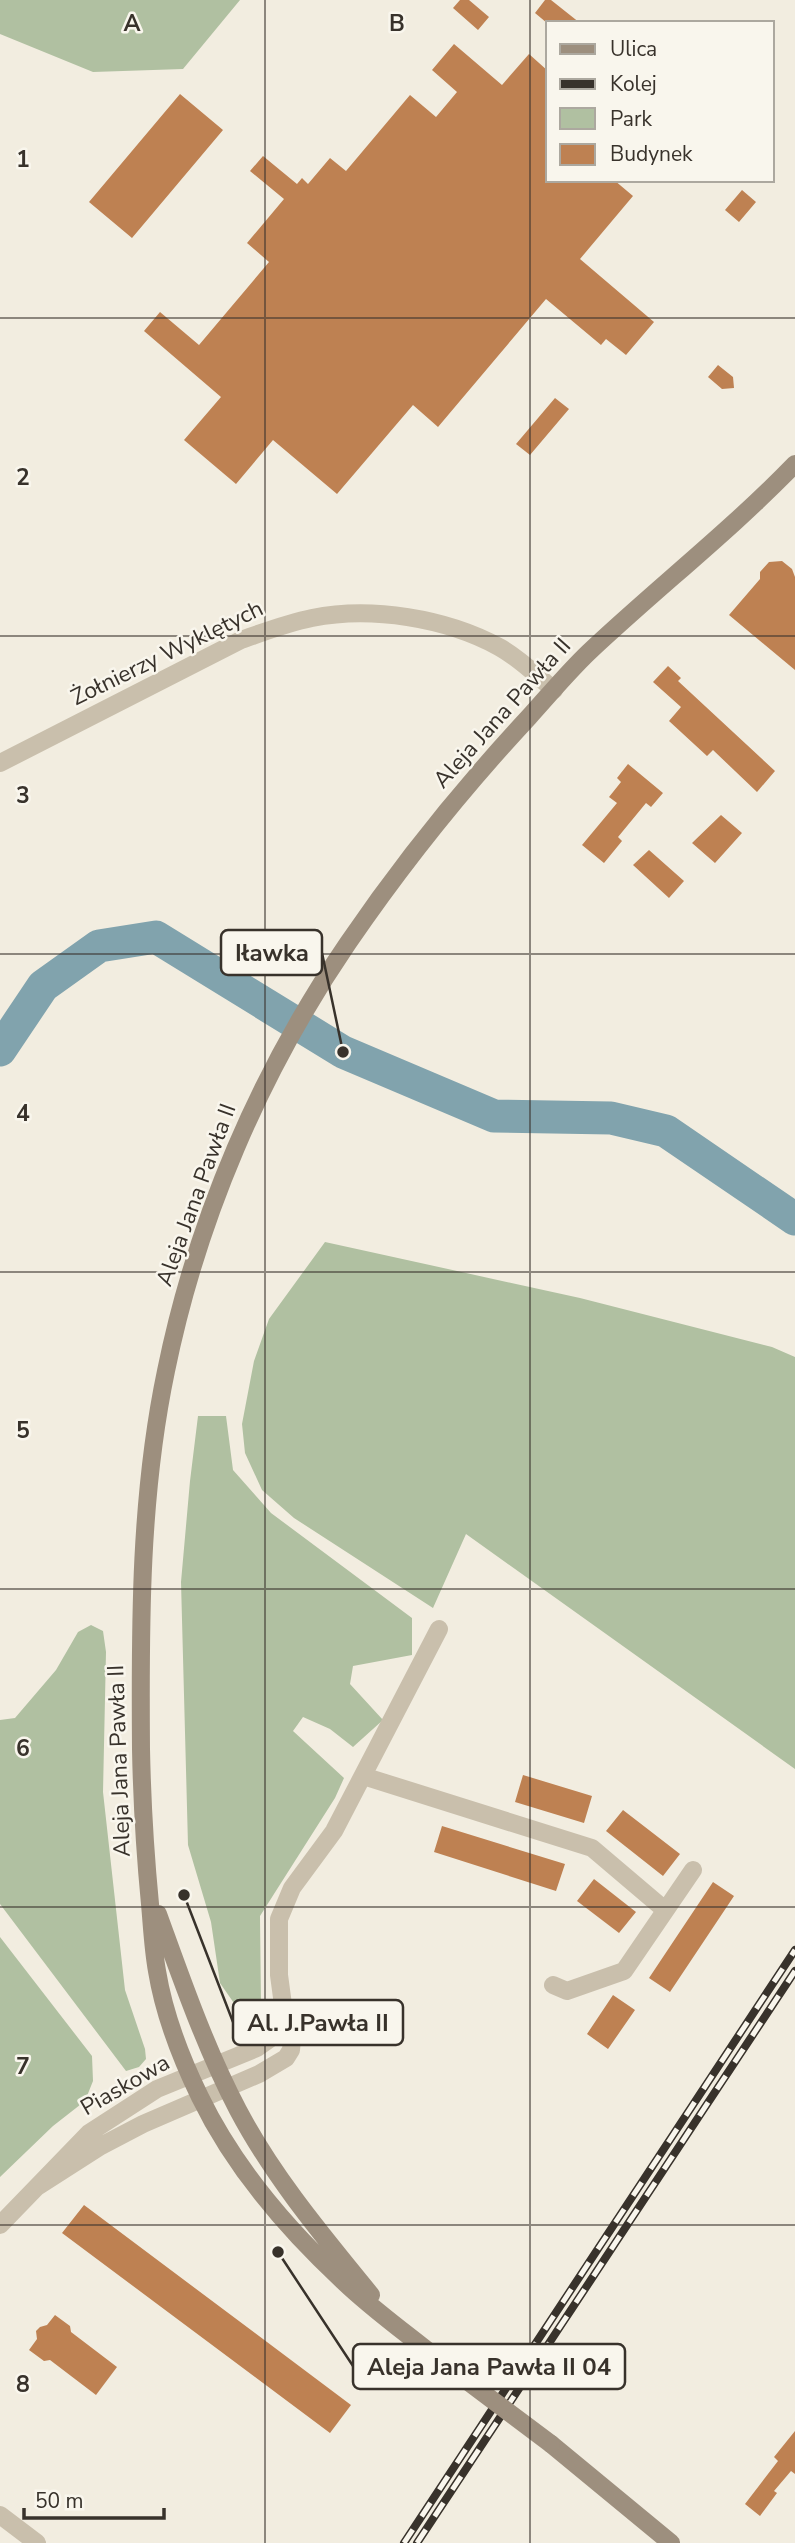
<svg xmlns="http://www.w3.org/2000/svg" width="795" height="2543" font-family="'Nunito Sans',sans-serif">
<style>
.green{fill:#b0c0a1}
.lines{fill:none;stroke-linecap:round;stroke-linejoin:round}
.river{stroke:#81a3ad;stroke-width:33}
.building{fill:#be8152}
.street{stroke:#c9bfac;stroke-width:18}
.secondary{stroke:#9d8f7e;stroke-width:18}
.rail-casing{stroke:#38322b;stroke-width:8}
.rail{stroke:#f9f6ed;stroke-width:5;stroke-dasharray:16;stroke-linecap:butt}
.secondary-bridge{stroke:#9d8f7e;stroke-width:18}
.grid{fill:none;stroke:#38322b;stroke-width:2;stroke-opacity:0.55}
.labels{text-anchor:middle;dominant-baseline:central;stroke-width:5;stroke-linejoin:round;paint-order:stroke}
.street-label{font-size:23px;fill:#38322b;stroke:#f9f6ed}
.grid-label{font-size:23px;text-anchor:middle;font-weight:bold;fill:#38322b;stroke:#f9f6ed;stroke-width:5;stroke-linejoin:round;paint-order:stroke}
.leader{fill:none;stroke:#38322b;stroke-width:2.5}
.callout-dot{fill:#38322b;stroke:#f9f6ed;stroke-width:2.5}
.callout{fill:#f9f6ed;stroke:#38322b;stroke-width:2.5}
.callout-label{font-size:24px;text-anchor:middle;font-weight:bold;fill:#38322b}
</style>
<rect width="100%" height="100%" fill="#f2ede0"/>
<path class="green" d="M0,0H240L183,69L93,72L0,34Z
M325,1242L580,1298L772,1347L795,1357V1769L466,1534L433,1608L294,1518L262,1490L245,1453L242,1424L254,1361L269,1319Z
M198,1416H226L233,1470L271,1513L412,1618V1655L353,1666L350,1684L383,1720L353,1747L330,1729L303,1717L293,1731L344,1778L335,1798L260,1916L261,2005L238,2009L220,1983L211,1922L188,1845L181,1582L190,1481Z
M91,1625L103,1631L106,1652L103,1792L125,1990L145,2049L146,2059L139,2067L126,2071L0,1904V1720L15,1718L56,1670L78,1632Z
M0,1937L92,2056L93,2081L85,2101L53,2126L0,2177Z"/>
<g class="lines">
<path class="river" d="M0,1050L43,986L99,946L156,937L343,1052L494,1116L611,1118L666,1131L795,1219"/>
</g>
<path class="building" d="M460,0H469L489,17L478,30L453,8Z
M545,0H551L580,23H547L535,13Z
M454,44L502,85L529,54L548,71V180H614L633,196L580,259L654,322L626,355L606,339L601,345L546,299L438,427L413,405L337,494L273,440L236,484L184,440L221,397L144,331L160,312L199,345L269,262L247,243L284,199L250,171L263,156L297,184L302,178L308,184L330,158L346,171L410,95L436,117L457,92L432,70Z
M180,94L223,130L132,238L89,202Z
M742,190L756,202L739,222L725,210Z
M718,365L733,377L734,388L722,389L708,377Z
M555,398L569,409L530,455L516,444Z
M782,561L792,569L795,577V670L729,615L760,579V572L769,562Z
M668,666L681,678L678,681L775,771L757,792L713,750L707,756L669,721L681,707L653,682Z
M628,764L663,793L651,807L646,803L618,837L622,841L604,863L582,845L617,803L609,797L621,782L617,778Z
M721,815L742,833L715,863L692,843Z
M649,850L684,881L669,898L633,865Z
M523,1775L592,1796L584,1823L515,1802Z
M623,1810L680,1854L663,1876L606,1831Z
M442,1826L565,1864L556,1891L434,1852Z
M594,1879L636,1912L619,1933L577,1901Z
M713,1882L734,1896L670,1992L649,1978Z
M613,1995L635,2010L608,2049L587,2034Z
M84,2205L351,2405L330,2433L62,2233Z
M55,2315L70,2326L71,2332L117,2367L96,2395L50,2360L44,2361L29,2350L37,2339L36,2331L40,2327L47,2325Z
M795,2431V2474L791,2471L774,2491L777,2493L760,2516L745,2504L778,2461L774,2457Z"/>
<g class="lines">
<path class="street" d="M0,763L241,640C264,632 287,623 312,618C371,606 446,618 499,647C519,658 536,675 554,690
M363,1776L592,1848L665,1910
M553,1985L567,1991L624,1971L693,1870
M37,2187L101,2146L143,2124L259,2074L286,2058L291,2050L292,2039L285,2020L279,1975V1919L292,1888L334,1831L439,1629
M0,2225L89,2133L157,2089L257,2048L274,2036L285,2020
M0,2515L37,2543"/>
<path class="secondary" d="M158,1914C182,1980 205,2047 238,2110C274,2178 323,2236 371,2295
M438,2359C406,2333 372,2309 343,2281C286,2228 234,2167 200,2097C181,2058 164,2014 157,1971C153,1949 152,1926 150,1904C145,1852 142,1801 141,1749C140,1623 140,1495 166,1371C197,1219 260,1072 348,943C402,864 463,788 529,717C549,695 568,672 589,652C657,588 730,531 795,464
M551,2444L671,2543"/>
<defs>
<path id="rail" d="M404,2543L795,1950
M417,2543L795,1971"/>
</defs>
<use href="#rail" class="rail-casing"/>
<use href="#rail" class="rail"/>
<path class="secondary-bridge" d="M438,2359L551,2444"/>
</g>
<path class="grid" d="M265,0V2543M530,0V2543M0,318H795M0,636H795M0,954H795M0,1272H795M0,1589H795M0,1907H795M0,2225H795"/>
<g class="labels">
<g class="street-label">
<text transform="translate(167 653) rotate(-26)">Żołnierzy Wyklętych</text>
<text transform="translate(502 713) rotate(-48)">Aleja Jana Pawła II</text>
<text transform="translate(196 1195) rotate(-70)">Aleja Jana Pawła II</text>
<text transform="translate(119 1761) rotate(-92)">Aleja Jana Pawła II</text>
<text transform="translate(125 2085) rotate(-30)">Piaskowa</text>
</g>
</g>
<g class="grid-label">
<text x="132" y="31">A</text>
<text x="397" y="31">B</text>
<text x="23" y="167">1</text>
<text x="23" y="485">2</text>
<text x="23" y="803">3</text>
<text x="23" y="1121">4</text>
<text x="23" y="1438">5</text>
<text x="23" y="1756">6</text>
<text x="23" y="2074">7</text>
<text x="23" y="2392">8</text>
</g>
<path class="leader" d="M343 1052L322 953M184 1895L233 2022M278 2252L353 2366"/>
<g class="callout-dot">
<circle cx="343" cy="1052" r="7"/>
<circle cx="184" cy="1895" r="7"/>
<circle cx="278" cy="2252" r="7"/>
</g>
<g class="callout">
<rect x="221" y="930" width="101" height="45" rx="7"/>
<rect x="233" y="2000" width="170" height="45" rx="7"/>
<rect x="353" y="2344" width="272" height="45" rx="7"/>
</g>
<g class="callout-label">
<text x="272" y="961">Iławka</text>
<text x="318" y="2031">Al. J.Pawła II</text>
<text x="489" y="2375">Aleja Jana Pawła II 04</text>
</g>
<rect x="546" y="21" width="228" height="161" fill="#f9f6ed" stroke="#aca89f" stroke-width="2"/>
<rect x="560" y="44" width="35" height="10" fill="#9d8f7e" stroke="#aca89f" stroke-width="2"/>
<text x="610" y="56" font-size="21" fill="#38322b">Ulica</text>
<rect x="560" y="79" width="35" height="10" fill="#38322b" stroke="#aca89f" stroke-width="2"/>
<text x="610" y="91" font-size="21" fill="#38322b">Kolej</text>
<rect x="560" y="108" width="35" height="21" fill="#b0c0a1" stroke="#aca89f" stroke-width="2"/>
<text x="610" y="126" font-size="21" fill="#38322b">Park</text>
<rect x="560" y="144" width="35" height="21" fill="#be8152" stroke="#aca89f" stroke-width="2"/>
<text x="610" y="161" font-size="21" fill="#38322b">Budynek</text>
<path d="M24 2508v10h140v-10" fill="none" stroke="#38322b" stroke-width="3.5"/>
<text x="35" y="2508" font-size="21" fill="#38322b" stroke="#f9f6ed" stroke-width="5" paint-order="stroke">50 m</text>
</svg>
